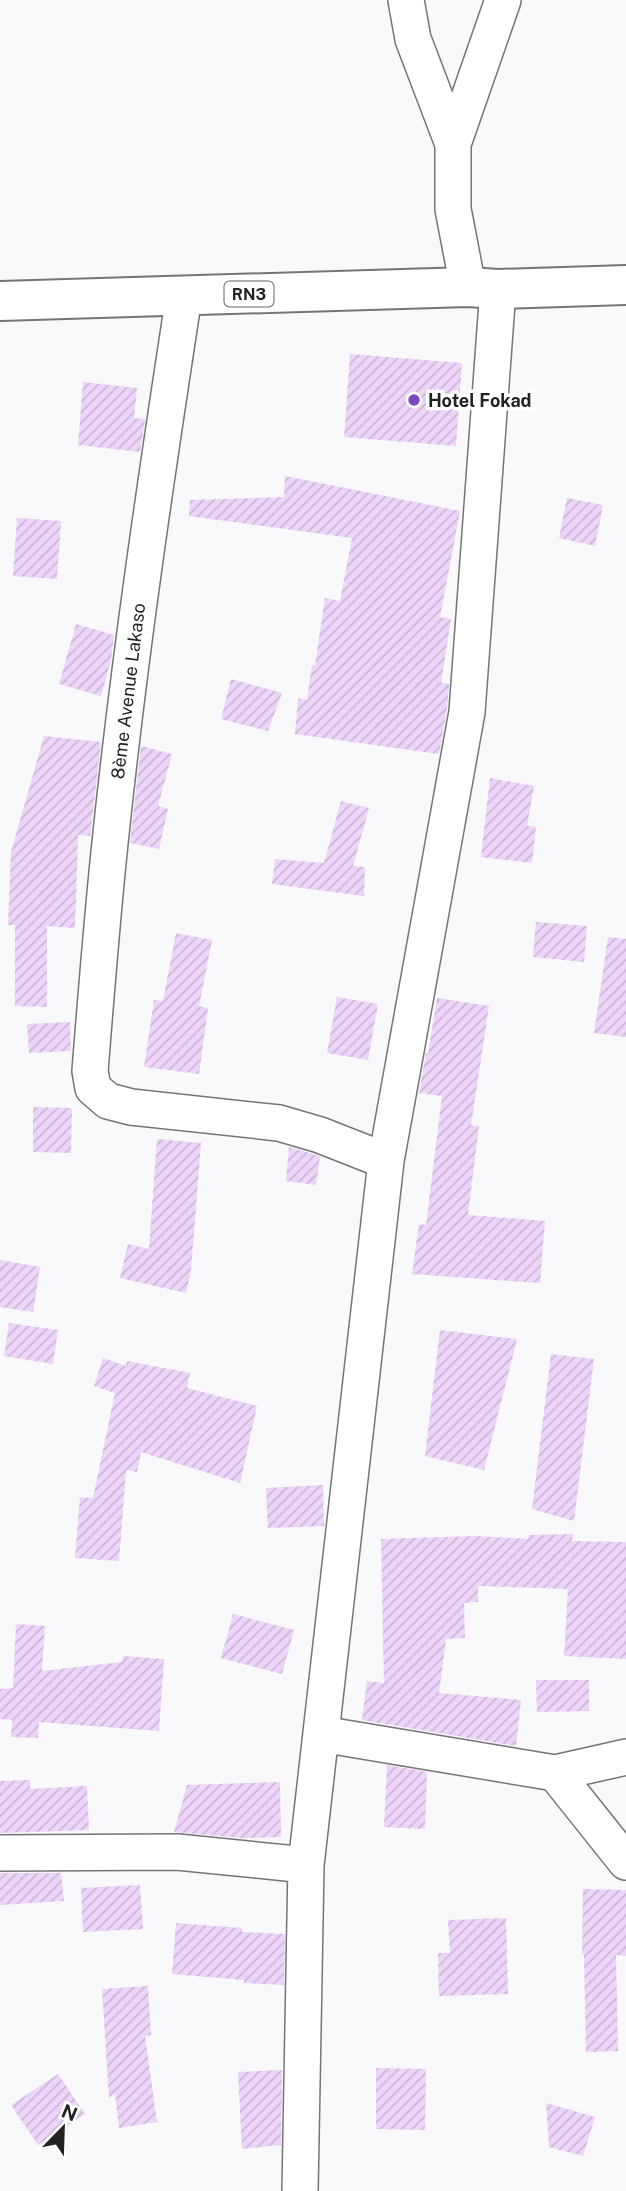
<svg xmlns="http://www.w3.org/2000/svg" width="626" height="2191" font-family="'Public Sans',sans-serif">
<style>
.building{fill:url(#building-hatch)}
.lines{fill:none;stroke-linecap:round;stroke-linejoin:round}
.street-casing{stroke:#757476;stroke-width:38}
.highway-casing{stroke:#757476;stroke-width:42}
.street{stroke:#fff;stroke-width:35}
.highway{stroke:#fff;stroke-width:38}
.poi-dot{fill:#7b46be;stroke:#fff;stroke-width:2.5}
.labels{text-anchor:middle;dominant-baseline:central;stroke-width:7;stroke-linejoin:round;paint-order:stroke}
.shield{fill:#fff;stroke:#656465;stroke-width:2}
.shield-label{font-size:16px;font-weight:bold;fill:#232223}
.poi-label{font-size:18px;font-weight:bold;fill:#232223;stroke:#fff;text-anchor:start}
.street-label{font-size:18px;fill:#232223;stroke:#fff}
</style>
<defs>
<pattern id="building-hatch" width="6" height="6" patternUnits="userSpaceOnUse" patternTransform="scale(1.75)"><rect width="6" height="6" fill="#edd4f9"/><path d="M-1 1l2-2M0 6l6-6M5 7l2-2" fill="none" stroke="#cbb6d5"/></pattern>
</defs>
<rect width="100%" height="100%" fill="#f9f8fa"/>
<path class="building" d="M350,354L462,363L456,446L344,437Z
M83,382L137,388L134,418L145,419L140,452L78,445Z
M285,476L460,511L440,617L451,619L441,683L449,684L447,709L439,754L295,734L298,698L307,700L312,665H315L325,598L340,601L352,538L189,516L190,500L284,497Z
M567,498L603,505L595,546L559,538Z
M17,518L61,521L57,579L13,576Z
M76,624L114,635L111,660L101,696L59,684Z
M231,679L282,693L268,731L221,719Z
M44,736L101,742L90,836L78,835L75,928L47,926V1007L15,1006V925H8L11,852Z
M141,746L172,754L158,806L168,809L159,849L130,843Z
M490,778L534,786L527,826L536,827L532,863L481,857Z
M341,801L369,808L353,866L365,867L364,896L272,884L275,859L324,863Z
M536,922L587,926L584,962L533,957Z
M176,933L212,940L199,1006L208,1008L199,1074L144,1067L154,1000L163,1001Z
M608,937L626,939V1037L594,1033Z
M337,997L378,1004L368,1060L327,1053Z
M437,998L489,1006L471,1125L479,1126L468,1215L545,1221L540,1283L412,1274L419,1224L426,1225L442,1096L419,1093L426,1053L428,1054Z
M70,1022L71,1051L29,1053L27,1024Z
M33,1107L72,1108L71,1153L33,1152Z
M157,1139L201,1143L191,1270L186,1293L120,1278L128,1244L149,1249Z
M289,1147L320,1156L316,1185L286,1181Z
M0,1260L40,1267L33,1312L0,1307Z
M9,1323L58,1330L53,1364L4,1356Z
M440,1330L517,1339L484,1470L425,1456Z
M551,1354L594,1359L574,1521L532,1509Z
M103,1358L126,1366L127,1361L190,1373L187,1388L257,1406L240,1483L141,1452L137,1472L126,1470L119,1561L75,1558L80,1497L93,1498L115,1393L94,1386Z
M323,1485L324,1526L268,1528L266,1488Z
M573,1534L572,1541L626,1542V1659L564,1656L568,1589L478,1586V1602L464,1603L465,1638L446,1639L439,1693L521,1700L516,1746L362,1720L367,1681L384,1683L381,1539L476,1536L528,1539L529,1535Z
M233,1614L294,1630L282,1674L221,1658Z
M16,1624L45,1626L42,1671L122,1662L123,1656L164,1659L159,1731L39,1722L38,1738L11,1737L12,1720L0,1719V1689L13,1688Z
M536,1680H589V1711L537,1712Z
M387,1765L427,1772L425,1829L384,1827Z
M30,1780V1789L87,1786L89,1830L0,1833V1781Z
M280,1782L281,1837L243,1838L174,1832L187,1785Z
M0,1873H61L64,1901L0,1905Z
M140,1885L143,1929L83,1932L81,1888Z
M583,1889L626,1890V1956L616,1955L618,2051L586,2052L584,1955H582Z
M506,1918L508,1994L439,1996L438,1953H450L448,1920Z
M176,1923L242,1928V1932L285,1934L284,1985L244,1983V1980L172,1974Z
M148,1986L151,2035L145,2036L157,2122L119,2128L115,2094L109,2098L102,1989Z
M376,2068L426,2069L425,2130L376,2129Z
M282,2070L281,2145L242,2149L238,2072Z
M58,2074L85,2114L38,2145L11,2105Z
M546,2103L595,2117L583,2156L549,2147Z"/>
<g class="lines">
<defs>
<path id="street" d="M406,0L413,39L453,144
M468,287L453,209V144L503,0
M184,296C156,478 129,660 110,843C102,919 96,995 90,1071L93,1088L108,1101L131,1107L279,1123L320,1135L386,1161
M321,1734L555,1773L626,1757
M555,1773L626,1862
M0,1853L177,1852L306,1865
M300,2191L306,1865L386,1161L467,712L498,289"/>
<path id="highway" d="M0,301L468,287L498,289L626,285"/>
</defs>
<use href="#street" class="street-casing"/>
<use href="#highway" class="highway-casing"/>
<use href="#street" class="street"/>
<use href="#highway" class="highway"/>
</g>
<circle class="poi-dot" cx="414" cy="400" r="7"/>
<g class="labels">
<rect class="shield" x="224.5" y="281.5" width="49" height="25" rx="5"/>
<g class="shield-label">
<text x="249" y="294">RN3</text>
</g>
<g class="poi-label">
<text x="428" y="400">Hotel Fokad</text>
</g>
<g class="street-label">
<text transform="translate(128 691) rotate(-83)">8ème Avenue Lakaso</text>
</g>
</g>
<g transform="translate(63 2128) rotate(23)" stroke="#ffffff" stroke-width="5" paint-order="stroke">
<path d="M0-5L12 26L0 18L-12 26Z" fill="#232223"/>
<text y="-10" font-size="19" font-weight="bold" text-anchor="middle" fill="#232223">N</text>
</g>
</svg>
